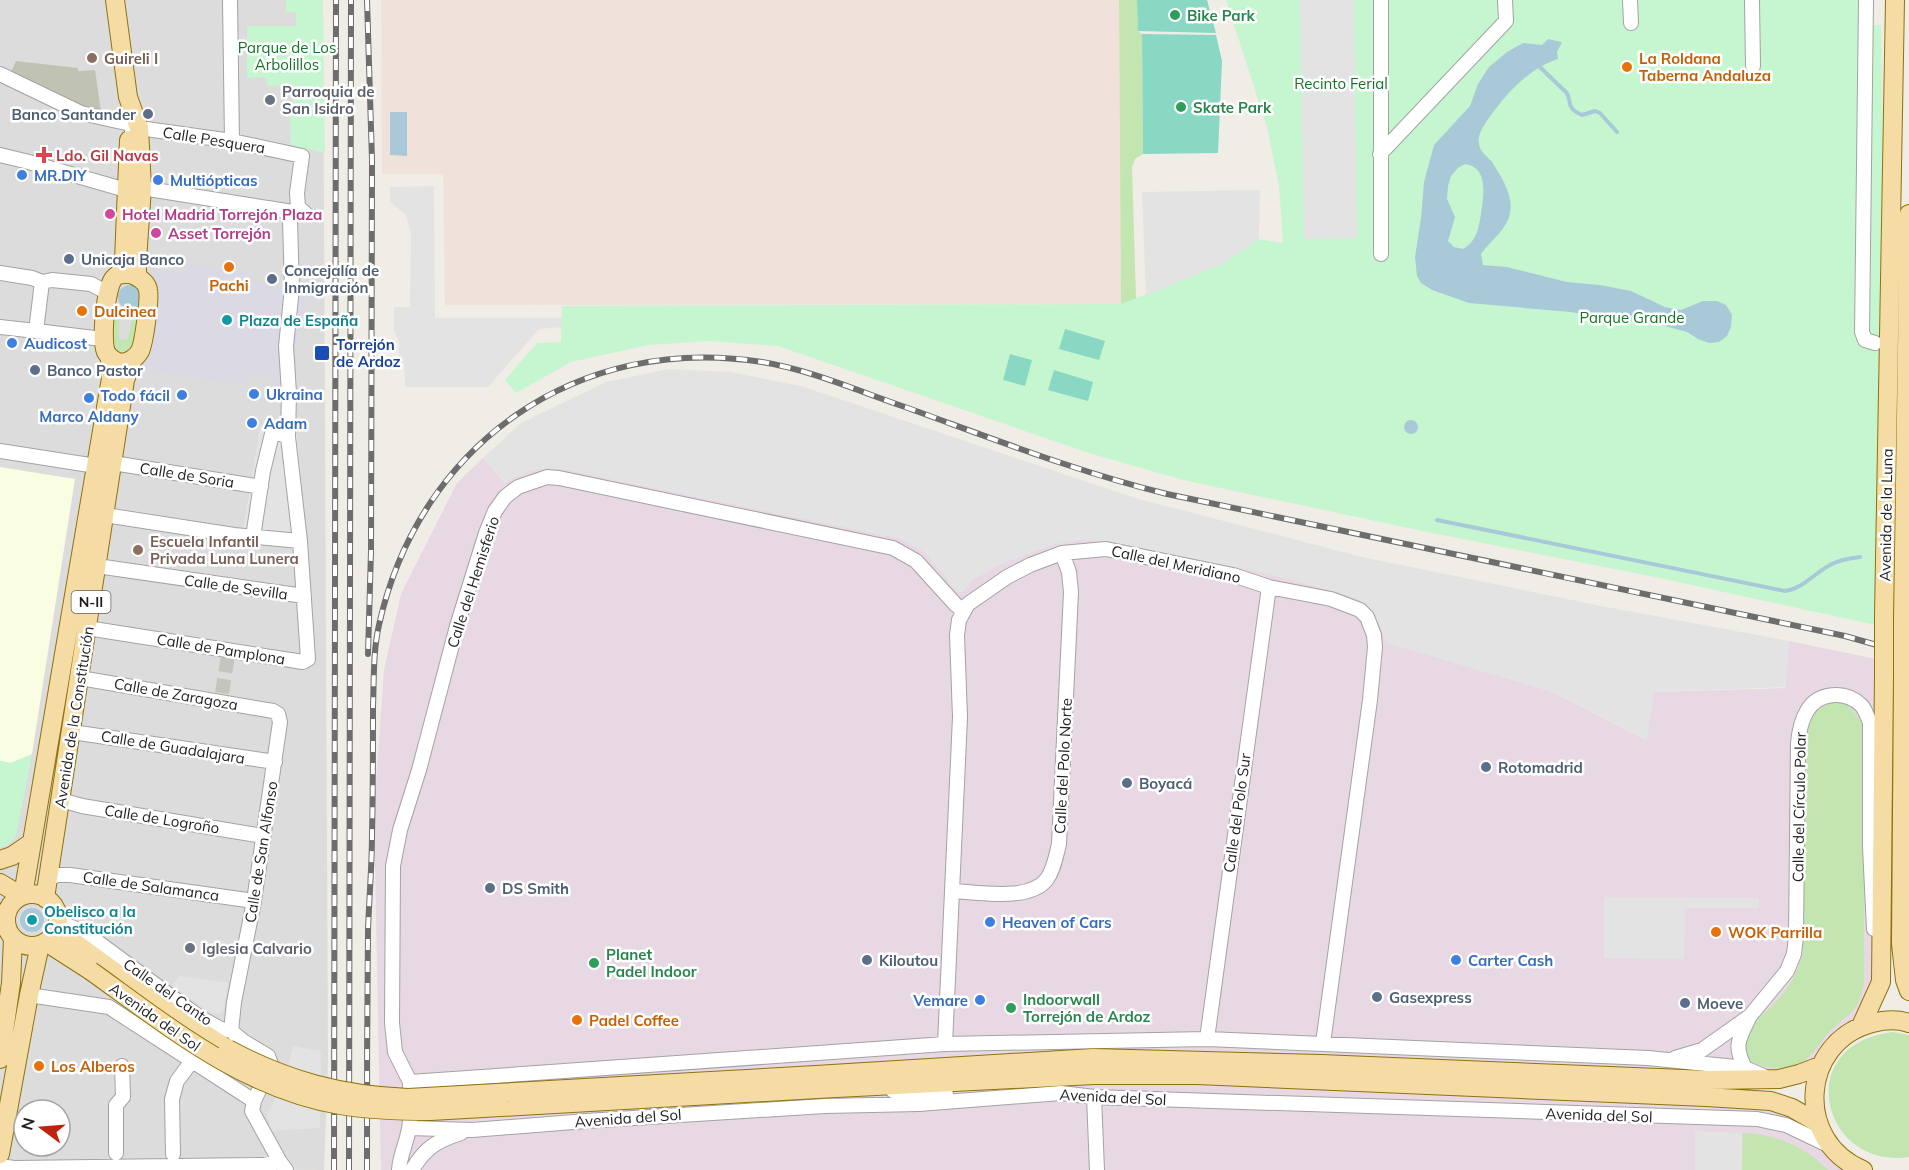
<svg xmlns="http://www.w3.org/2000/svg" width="1909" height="1170" font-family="Mulish,sans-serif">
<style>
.residential{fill:#dddcdc;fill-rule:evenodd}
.industrial{fill:#e7d8e3}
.education{fill:#f9fde1}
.military{fill:#f0e2da}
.construction{fill:#c1c3b2}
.grass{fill:#c3e5af}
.park{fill:#c6f6cf}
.pitch{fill:#89d8c3}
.parking{fill:#e3e3e3}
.plaza{fill:#dbdae4}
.water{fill:#a9c9d9;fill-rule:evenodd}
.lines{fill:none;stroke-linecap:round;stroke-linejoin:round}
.stream{stroke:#a9c9d9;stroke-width:4}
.minor-tunnel{stroke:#c5c4be;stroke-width:14;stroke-dasharray:14 7;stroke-linecap:butt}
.minor-casing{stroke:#a3a3a3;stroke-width:16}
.major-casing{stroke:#8f720b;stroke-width:20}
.minor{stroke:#fff;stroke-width:14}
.major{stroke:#f5dca4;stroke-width:18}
.rail-casing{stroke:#6d6d6d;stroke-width:6}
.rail{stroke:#fff;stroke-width:4;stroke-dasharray:11;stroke-linecap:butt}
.major-bridge-casing{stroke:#8f720b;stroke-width:20;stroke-linecap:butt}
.major-bridge{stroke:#f5dca4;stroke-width:18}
.leisure-dot{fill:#2e9e5b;stroke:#fff;stroke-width:2}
.education-dot{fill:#8d6e63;stroke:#fff;stroke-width:2}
.food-dot{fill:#e8710a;stroke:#fff;stroke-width:2}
.worship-dot{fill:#6b7280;stroke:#fff;stroke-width:2}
.service-dot{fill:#5c6f8a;stroke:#fff;stroke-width:2}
.health-dot{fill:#e0444e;stroke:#fff;stroke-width:2}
.shop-dot{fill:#3f7fe0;stroke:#fff;stroke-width:2}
.hotel-dot{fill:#d1479c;stroke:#fff;stroke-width:2}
.culture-dot{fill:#0f9aa8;stroke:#fff;stroke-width:2}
.transit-dot{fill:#1a4fb4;stroke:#fff;stroke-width:2}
.labels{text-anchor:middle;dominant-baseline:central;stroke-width:5;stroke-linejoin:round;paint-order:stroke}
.shield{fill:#fff;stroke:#626262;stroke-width:1.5}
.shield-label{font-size:14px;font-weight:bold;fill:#1f1f1f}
.leisure-label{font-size:15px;font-weight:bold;fill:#27864d;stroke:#fff;text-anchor:start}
.park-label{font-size:15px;fill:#137627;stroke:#fff}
.education-label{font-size:15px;font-weight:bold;fill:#785e54;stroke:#fff;text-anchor:start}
.food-label{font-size:15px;font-weight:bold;fill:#c56008;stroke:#fff;text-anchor:start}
.worship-label{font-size:15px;font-weight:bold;fill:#5b616d;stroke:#fff;text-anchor:start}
.service-label{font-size:15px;font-weight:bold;fill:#4e5e75;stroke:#fff;text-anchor:start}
.street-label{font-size:15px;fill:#1f1f1f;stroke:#fff}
.health-label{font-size:15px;font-weight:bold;fill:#be3a42;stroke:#fff;text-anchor:start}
.shop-label{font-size:15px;font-weight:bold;fill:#366cbe;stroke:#fff;text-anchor:start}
.hotel-label{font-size:15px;font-weight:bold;fill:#b23c85;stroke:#fff;text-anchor:start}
.culture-label{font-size:15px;font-weight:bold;fill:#0d838f;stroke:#fff;text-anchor:start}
.transit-label{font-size:15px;font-weight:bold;fill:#164399;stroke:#fff;text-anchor:start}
</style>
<rect width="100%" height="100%" fill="#efede6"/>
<path class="residential" d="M0,0H323L328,1065L324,1170L0,1166ZM24,1110H60V1146H24Z"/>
<path class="industrial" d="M483,458L504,482L531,470L547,468L564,469L903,539L926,553L958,592H962L973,579L1000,564L1054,544L1082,539L1115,542L1271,574L1352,596L1367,604L1380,624L1385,639L1552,692L1646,740L1653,692L1785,688L1789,641L1876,659L1872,1005L1799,1074L1648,1078L1792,1108L1863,1170H381L374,811L384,670L401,594L457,483Z"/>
<path class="education" d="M0,467L75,479L32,754L11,763L0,761Z"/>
<path class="military" d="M381,0H1119L1121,304L445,305L443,174H382Z"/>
<path class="construction" d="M16,61L78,68V71L95,70L101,111L83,112L10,74Z"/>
<path class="grass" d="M1119,0H1137L1138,31L1142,34L1143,154L1135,159L1132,167L1136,299L1121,304Z
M114,311L119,320V339L127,340L132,321L139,316L133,345L127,351H117L112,343Z
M1839,701C1852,707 1857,715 1864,727V983C1857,1015 1851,1011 1830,1031C1822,1039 1817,1049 1809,1057C1792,1074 1766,1069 1747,1060C1738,1024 1768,1016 1785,991C1794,979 1799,967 1803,953L1807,737C1812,714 1815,707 1839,701Z
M1893,1032L1909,1035V1157C1822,1170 1790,1044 1893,1032Z
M1743,1133C1777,1135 1803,1145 1828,1170H1742Z"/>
<path class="park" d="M286,0H323L325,153L291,145L290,115L293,114L292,85L267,86L266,77L247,78V26H296V12H286Z
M1226,0H1866V25H1881L1884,209L1876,625L1655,577L1432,533L1183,480L1089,453L778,346L709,341L649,345L571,362L516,393L505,380L537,343L561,342L562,306L1121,304L1222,264L1259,239L1283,243L1279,186L1267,127Z
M32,754L16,836L9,844L0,848V761L12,763Z"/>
<path class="pitch" d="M1137,0H1207L1216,33L1138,31Z
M1142,34L1216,35L1222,61L1218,153L1143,154Z
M1065,329L1105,341L1099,360L1059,349Z
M1010,354L1032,360L1025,386L1003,380Z
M1054,370L1093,382L1088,401L1048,390Z"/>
<path class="parking" d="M1300,0H1354L1357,238L1304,239Z
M434,186L435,318H562V327L539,329L488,387H405L404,363H399V342L394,331V307H410L411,233L406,215L390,202V187Z
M1260,190L1259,239L1222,264L1146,295L1142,192Z
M669,369L731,372L804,387L1135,498L1362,557L1601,606L1789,641L1785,687L1654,692L1647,740L1552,692L1387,643L1380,624L1367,604L1352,596L1271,574L1115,542L1082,539L1054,544L1000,564L973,579L962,592H958L926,553L903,539L564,469L547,468L531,470L504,483L483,458L521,423L606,382Z
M260,426L297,434L307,548L242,538Z
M1604,897L1759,898V908H1685L1684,959L1604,958Z
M180,976L228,983L223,1011L218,1014L211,1013L172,985Z
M293,1046L321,1051L320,1128L271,1131L267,1115L285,1080Z
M1695,1131L1742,1133V1170H1695Z"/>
<path class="plaza" d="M188,264L253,273L252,282L292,288L307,297L296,347V393H281L271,376L250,374L247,385L139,369L136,365L147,274L151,268L187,273Z"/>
<path class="water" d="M1548,39L1562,42L1557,52L1558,59C1528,69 1507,93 1489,118C1484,125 1477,135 1479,143C1479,151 1487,156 1492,162C1501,176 1514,196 1510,213C1507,230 1491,240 1481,254L1483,265L1507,267L1567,282L1600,285L1631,291L1665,307L1681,310L1703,301H1717L1726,305L1732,315L1731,327L1727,336L1719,342L1709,343L1698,339L1687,332L1661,325L1570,312L1469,303L1432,290L1421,283L1417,276L1415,257L1421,218L1424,182L1434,145L1470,106L1478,84L1489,67L1507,52L1523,43L1542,45ZM1465,164C1487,167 1484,191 1482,207C1479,224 1479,240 1463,249L1454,247L1448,241L1455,217L1447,199L1448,186L1451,176L1458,168Z
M390,112H407V156L390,155Z
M118 297a12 12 0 1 1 24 0a12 12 0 1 1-24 0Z
M1404 427a7 7 0 1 1 14 0a7 7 0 1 1-14 0Z
M20 920a12 12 0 1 1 24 0a12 12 0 1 1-24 0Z"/>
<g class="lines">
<path class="stream" d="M1540,67C1548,75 1557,84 1566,92C1573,101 1564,107 1582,115L1595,111L1600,113L1617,132
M1437,520L1785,591C1803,589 1815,572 1832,564C1840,560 1851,558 1860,557"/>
<path class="minor-tunnel" d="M222,693L228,656"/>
<defs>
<path id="minor" d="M230,0L232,141
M1630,0L1631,23
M1752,0L1753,66
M1866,0L1862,332L1865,340L1875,343
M0,74L81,113L126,123L136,116
M132,132L139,128L232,141L302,156L297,193L298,207L306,214
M1380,154L1506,21L1505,0
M0,155L25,161L119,188
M142,188L306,214
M1381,254V0
M0,273L32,278L42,282L52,280L91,284L108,293
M42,282L36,331L103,339
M0,327L36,331
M0,451L96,466
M113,463L261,487
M105,515L234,535L300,541L288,437L289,393L286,346L292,288L290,221
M253,537L263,471L272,434H281L288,437
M97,566L304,596
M87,628L303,662L308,659L300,541
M80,678L273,711L278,714L280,722L254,901L234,1002L231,1031
M72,732L275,762
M61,800L82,806L263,836
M48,879L57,875H70L254,901
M953,891C978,892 1030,902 1047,879C1054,869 1056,856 1059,844L1071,592L1069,572L1062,553
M58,921L87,934L199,1017L221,1029L231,1031L243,1041L268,1056L271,1064L254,1101L252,1111L280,1162L286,1170
M29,995L109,1007L254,1101
M1207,1039L1269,587
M945,1044L960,717L957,635L959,620L968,604L1007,577L1030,565L1062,553L1106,549L1233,575L1269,587L1331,599L1360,610L1367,617L1374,635L1375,647L1370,700L1323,1043
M1675,1058L1702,1050L1750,1016L1787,971L1794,954L1796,937L1798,743C1799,732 1801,721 1807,711C1818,692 1845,690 1861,705C1865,709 1867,716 1870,722V847L1874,929
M1745,1068C1734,1047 1738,1040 1748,1020
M410,1082L945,1044L1207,1039L1648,1058L1745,1068L1768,1078
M410,1091V1082L395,1052L392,1023L393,866L400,830L419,770L457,626L486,533L495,511L505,497L518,487L547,477L559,478L893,548L916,561L956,605L963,610
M893,1091L919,1094H946
M1094,1097L1097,1170
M410,1128L472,1130L586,1121L825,1106L919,1104L1061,1093L1094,1097L1757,1119L1786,1125L1830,1146
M116,1153V1105L123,1097L122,1066
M173,1154L172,1099L177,1081L189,1065
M0,1166L14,1168L264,1165L280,1162
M399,1170C400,1152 410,1137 410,1119
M412,1170C425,1148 436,1141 461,1133"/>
<path id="major" d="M115,0L128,97L139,128L142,188L137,261V277
M131,274C138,277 147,282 148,290C150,298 144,343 140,351C136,358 129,362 121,363C114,361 109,358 106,352C101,341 105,288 114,278C118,273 125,274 131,274Z
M119,275L124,260L129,140
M1884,616L1895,0
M1903,621L1909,214
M1903,680L1901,944L1905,980L1909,991
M0,860L12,856L31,843
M0,883L22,896
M6 920a26 26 0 1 1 52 0a26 26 0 1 1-52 0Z
M23,895L111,378L110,358
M45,898L125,380L133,359
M56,929L163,1007L228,1049
M46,942L91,971
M1861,1026L1881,982L1884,674
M0,1059L11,983L13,939
M816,1075L1093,1058L1321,1064L1708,1080L1779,1079L1799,1074L1820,1066
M817,1089L1094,1075H1197L1706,1097L1771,1101L1792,1108L1818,1123
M0,1154L29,995L40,945
M1863,1170C1794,1142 1800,1042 1872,1023C1884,1020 1898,1019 1909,1023"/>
</defs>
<use href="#minor" class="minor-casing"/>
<use href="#major" class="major-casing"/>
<use href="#minor" class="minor"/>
<use href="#major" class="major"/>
<defs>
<path id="rail" d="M367,0L372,160L371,551L368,654
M334,1170L336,0
M349,1170L351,0
M367,1170C367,1090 367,1011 368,931C369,899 372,866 372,834C373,792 373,749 373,707C374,680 373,651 379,625C419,444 578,333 762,362C811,370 858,391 905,407C991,438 1077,472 1167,494L1845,636L1909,654"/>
</defs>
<use href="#rail" class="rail-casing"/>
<use href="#rail" class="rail"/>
<defs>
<path id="major-bridge" d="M1884,674V616
M1903,680V621
M91,971C168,1026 244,1089 340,1105C370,1110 401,1111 431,1111L817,1089
M228,1049C287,1081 341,1095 408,1098L816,1075"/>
</defs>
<use href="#major-bridge" class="major-bridge-casing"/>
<use href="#major-bridge" class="major-bridge"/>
</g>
<g class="leisure-dot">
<circle cx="1175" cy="15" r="6"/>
<circle cx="1181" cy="107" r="6"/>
<circle cx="594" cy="963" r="6"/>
<circle cx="1011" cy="1008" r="6"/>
</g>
<g class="education-dot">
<circle cx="92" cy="58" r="6"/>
<circle cx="138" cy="550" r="6"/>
</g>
<g class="food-dot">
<circle cx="1627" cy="67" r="6"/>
<circle cx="229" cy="267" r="6"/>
<circle cx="82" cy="311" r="6"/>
<circle cx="1716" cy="932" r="6"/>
<circle cx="577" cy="1020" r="6"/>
<circle cx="39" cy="1066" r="6"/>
</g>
<g class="worship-dot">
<circle cx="270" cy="100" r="6"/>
<circle cx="190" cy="948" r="6"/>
</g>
<g class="service-dot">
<circle cx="148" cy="114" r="6"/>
<circle cx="69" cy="259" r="6"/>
<circle cx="272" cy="279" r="6"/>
<circle cx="35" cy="370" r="6"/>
<circle cx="1486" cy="767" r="6"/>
<circle cx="1127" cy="783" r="6"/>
<circle cx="490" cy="888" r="6"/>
<circle cx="867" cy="960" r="6"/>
<circle cx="1377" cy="997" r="6"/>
<circle cx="1685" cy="1003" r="6"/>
</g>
<path class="health-dot" d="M41 146h6v6h6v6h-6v6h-6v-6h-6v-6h6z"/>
<g class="shop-dot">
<circle cx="22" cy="175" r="6"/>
<circle cx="158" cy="180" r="6"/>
<circle cx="12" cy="343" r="6"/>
<circle cx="254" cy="394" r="6"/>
<circle cx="182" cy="395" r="6"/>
<circle cx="89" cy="398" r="6"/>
<circle cx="252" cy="423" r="6"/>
<circle cx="990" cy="922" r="6"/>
<circle cx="1456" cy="960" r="6"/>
<circle cx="980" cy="1000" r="6"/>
</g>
<g class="hotel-dot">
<circle cx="110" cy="214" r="6"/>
<circle cx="156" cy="233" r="6"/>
</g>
<g class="culture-dot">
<circle cx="227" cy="320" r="6"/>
<circle cx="32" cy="920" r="6"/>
</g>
<rect class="transit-dot" x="314" y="345" width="16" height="16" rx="3"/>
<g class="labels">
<rect class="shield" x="71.5" y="591" width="39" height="22" rx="4.5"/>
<g class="shield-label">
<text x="91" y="602">N-II</text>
</g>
<g class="leisure-label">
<text x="1187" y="15">Bike Park</text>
<text x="1193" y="107">Skate Park</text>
<text x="606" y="954">Planet<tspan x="606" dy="17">Padel Indoor</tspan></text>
<text x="1023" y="999">Indoorwall<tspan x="1023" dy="17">Torrejón de Ardoz</tspan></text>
</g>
<g class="park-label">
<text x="287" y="47">Parque de Los<tspan x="287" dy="17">Arbolillos</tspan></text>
<text x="1341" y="83">Recinto Ferial</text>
<text x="1632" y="317">Parque Grande</text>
</g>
<g class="education-label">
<text x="104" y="58">Guireli I</text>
<text x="150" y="541">Escuela Infantil<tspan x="150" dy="17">Privada Luna Lunera</tspan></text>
</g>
<g class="food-label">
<text x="1639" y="58">La Roldana<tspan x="1639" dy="17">Taberna Andaluza</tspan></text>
<text x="229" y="285" text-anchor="middle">Pachi</text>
<text x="94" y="311">Dulcinea</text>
<text x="1728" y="932">WOK Parrilla</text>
<text x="589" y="1020">Padel Coffee</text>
<text x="51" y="1066">Los Alberos</text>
</g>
<g class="worship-label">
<text x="282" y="91">Parroquia de<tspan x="282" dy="17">San Isidro</tspan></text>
<text x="202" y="948">Iglesia Calvario</text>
</g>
<g class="service-label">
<text x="136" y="114" text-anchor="end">Banco Santander</text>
<text x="81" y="259">Unicaja Banco</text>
<text x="284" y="270">Concejalía de<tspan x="284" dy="17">Inmigración</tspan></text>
<text x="47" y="370">Banco Pastor</text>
<text x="1498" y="767">Rotomadrid</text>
<text x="1139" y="783">Boyacá</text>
<text x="502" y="888">DS Smith</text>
<text x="879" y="960">Kiloutou</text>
<text x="1389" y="997">Gasexpress</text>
<text x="1697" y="1003">Moeve</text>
</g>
<g class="street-label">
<text transform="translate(214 140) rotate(9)">Calle Pesquera</text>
<text transform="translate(187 475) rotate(9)">Calle de Soria</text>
<text transform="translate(1886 515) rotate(-89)">Avenida de la Luna</text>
<text transform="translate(1176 564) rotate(12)">Calle del Meridiano</text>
<text transform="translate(473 582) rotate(-72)">Calle del Hemisferio</text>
<text transform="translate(236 587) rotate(8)">Calle de Sevilla</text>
<text transform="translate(221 649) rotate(9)">Calle de Pamplona</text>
<text transform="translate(176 694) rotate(10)">Calle de Zaragoza</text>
<text transform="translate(74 717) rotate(-81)">Avenida de la Constitución</text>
<text transform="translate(173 747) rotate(9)">Calle de Guadalajara</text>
<text transform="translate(1063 766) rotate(-87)">Calle del Polo Norte</text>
<text transform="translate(1799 807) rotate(-89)">Calle del Círculo Polar</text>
<text transform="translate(1237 813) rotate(-82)">Calle del Polo Sur</text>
<text transform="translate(162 819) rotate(9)">Calle de Logroño</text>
<text transform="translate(261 852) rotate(-81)">Calle de San Alfonso</text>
<text transform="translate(151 886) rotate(8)">Calle de Salamanca</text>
<text transform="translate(168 992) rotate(35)">Calle del Canto</text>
<text transform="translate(155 1017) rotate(35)">Avenida del Sol</text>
<text transform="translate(1113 1097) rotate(3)">Avenida del Sol</text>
<text transform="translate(1599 1115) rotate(2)">Avenida del Sol</text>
<text transform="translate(628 1118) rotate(-4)">Avenida del Sol</text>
</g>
<g class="health-label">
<text x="56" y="155">Ldo. Gil Navas</text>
</g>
<g class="shop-label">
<text x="34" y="175">MR.DIY</text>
<text x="170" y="180">Multiópticas</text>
<text x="24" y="343">Audicost</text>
<text x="266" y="394">Ukraina</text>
<text x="170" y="395" text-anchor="end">Todo fácil</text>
<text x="89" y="416" text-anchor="middle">Marco Aldany</text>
<text x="264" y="423">Adam</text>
<text x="1002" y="922">Heaven of Cars</text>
<text x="1468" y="960">Carter Cash</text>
<text x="968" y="1000" text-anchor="end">Vemare</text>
</g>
<g class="hotel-label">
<text x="122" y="214">Hotel Madrid Torrejón Plaza</text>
<text x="168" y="233">Asset Torrejón</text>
</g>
<g class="culture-label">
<text x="239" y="320">Plaza de España</text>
<text x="44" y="911">Obelisco a la<tspan x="44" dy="17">Constitución</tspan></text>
</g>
<g class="transit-label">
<text x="336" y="344">Torrejón<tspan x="336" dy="17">de Ardoz</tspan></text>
</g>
</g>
<g transform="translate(42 1128) rotate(286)"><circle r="28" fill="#ffffff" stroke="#a5a5a5" stroke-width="1.5"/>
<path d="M0-4.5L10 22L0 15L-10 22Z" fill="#bf230e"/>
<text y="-9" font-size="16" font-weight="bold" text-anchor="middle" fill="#1f1f1f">N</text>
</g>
</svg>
